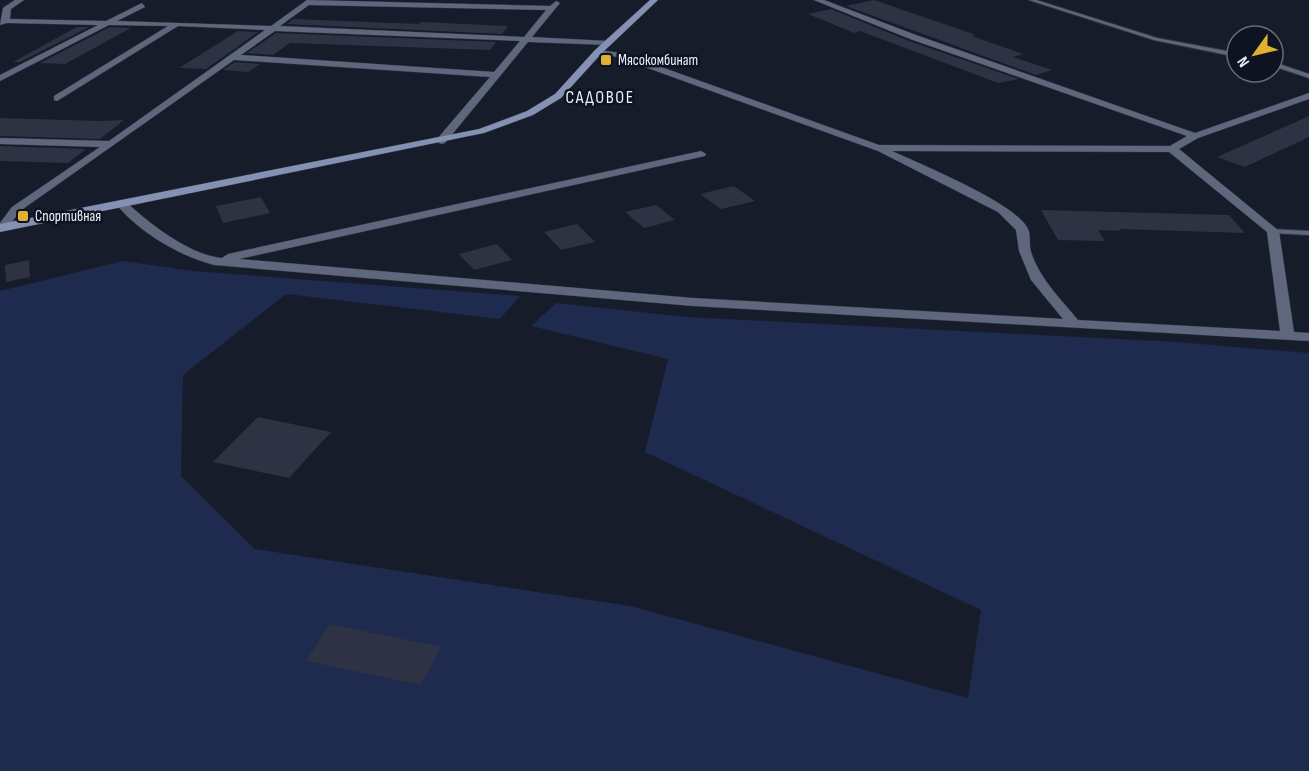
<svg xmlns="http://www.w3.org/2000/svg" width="1309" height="771" font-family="'Sofia Sans Condensed',sans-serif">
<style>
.green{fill:#1e2a4e}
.building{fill:#2d3343}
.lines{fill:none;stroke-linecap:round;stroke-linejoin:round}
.lane-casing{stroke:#303643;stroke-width:2}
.street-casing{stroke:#303643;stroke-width:1}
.secondary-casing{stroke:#303643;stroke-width:1}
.lane{fill:#5e677c;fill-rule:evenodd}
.street{fill:#5e677c;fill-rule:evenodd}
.secondary{fill:#8491b3;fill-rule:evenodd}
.poi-dot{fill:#deb133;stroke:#0d1320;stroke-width:2}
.labels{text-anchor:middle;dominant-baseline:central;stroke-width:5;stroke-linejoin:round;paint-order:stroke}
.far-poi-label{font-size:15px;fill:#edf1fb;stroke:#0d1320;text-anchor:start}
.far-quarter-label{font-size:18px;letter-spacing:1.5px;fill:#edf1fb;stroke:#0d1320}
</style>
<rect width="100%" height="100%" fill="#161c2a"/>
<path class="green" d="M123,261L193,271L520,296L500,319L286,294L183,375L181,476L255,549L630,606L968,698L981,610L645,452L668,359L531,326L556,303L687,317L1177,342L1309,353V771H0V291Z"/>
<path class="building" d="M874,0L976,35L972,36L1023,54L1013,57L1052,70L1036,75L846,6Z
M831,9L909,41L1019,79L998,83L860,31L854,33L808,14Z
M293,19L419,24L421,22L508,26L502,34L287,24Z
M77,27H89L20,62H13Z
M110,27L131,28L65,64L40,63Z
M238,31L258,32L206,69L179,68Z
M276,33L496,42L490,50L290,43L273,55L247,53Z
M235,62L260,64L248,72L223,70Z
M1309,116V137L1245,167L1217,157Z
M0,118L98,121L124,120L100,139L0,136Z
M0,146L86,149L68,163L0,161Z
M734,186L755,201L721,209L700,194Z
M261,197L270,213L223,223L216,206Z
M656,205L675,220L644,228L625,212Z
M1041,210L1229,215L1245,233L1120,229L1121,231L1098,230L1105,241L1058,240Z
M577,224L595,242L561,250L544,232Z
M497,244L512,260L474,270L459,254Z
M29,260L30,277L6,282L5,265Z
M258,417L331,432L289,478L213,462Z
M330,624L441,647L421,685L306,661Z"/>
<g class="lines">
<defs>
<path id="lane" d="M1029,0H1036L1157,38L1237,53V57L1154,40Z
M1273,62L1309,74V78L1273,66Z
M1270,229L1309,231V235L1273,233H1270Z"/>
<path id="street" d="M15,0H24L11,9L10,19L106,21L142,3L145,7L117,21L271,26L307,0L550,6L556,1L560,3L532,37L608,41L612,43L608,45L528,42L445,143L441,144L436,141L437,139L490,77L234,60L20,211L7,229L0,230V223L12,207L100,147L0,144V138L109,141L265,30L178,26L57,101L54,100V96L168,26L109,25L0,81V75L98,25L7,23L0,25L3,8ZM309,5L546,10L524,37L280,26ZM275,31L520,41L494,72L241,55Z
M814,0H824L916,35L1195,133L1309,93V99L1198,138L1179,149L1279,231L1294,332L1309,333V341L693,306L214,265C179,256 139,232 116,204L122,201L126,202C149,223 189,255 222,258L228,254L701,151L706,154L705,156L239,259L693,298L1063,319L1031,280L1019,251L1016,230L998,212L878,151L617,57L594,52L598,50L622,53L879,145L1170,146L1187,136L910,39ZM892,151L1169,152L1267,232L1280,331L1078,320C1060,298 1040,279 1031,252C1029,245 1031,235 1028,229C1016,203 920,164 892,151Z"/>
<path id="secondary" d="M650,0H658L601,54L561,98L533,115L484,133L0,232V224L479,129L527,111L555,94L595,50Z"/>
</defs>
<use href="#lane" class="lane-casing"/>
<use href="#street" class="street-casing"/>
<use href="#secondary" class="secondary-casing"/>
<use href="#lane" class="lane"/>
<use href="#street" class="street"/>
<use href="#secondary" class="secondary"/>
</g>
<g class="poi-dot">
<rect x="600" y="54" width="12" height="12" rx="3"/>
<rect x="17" y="210" width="12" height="12" rx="3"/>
</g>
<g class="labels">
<g class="far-poi-label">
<text x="618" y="60">Мясокомбинат</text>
<text x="35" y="216">Спортивная</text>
</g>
<g class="far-quarter-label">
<text x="600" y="97">САДОВОЕ</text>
</g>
</g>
<g transform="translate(1255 54) rotate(236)"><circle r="28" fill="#0d1320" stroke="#676c78" stroke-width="1.5"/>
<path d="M0-4.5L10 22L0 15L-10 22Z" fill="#deb133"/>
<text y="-9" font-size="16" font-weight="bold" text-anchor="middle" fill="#edf1fb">N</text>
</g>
</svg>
